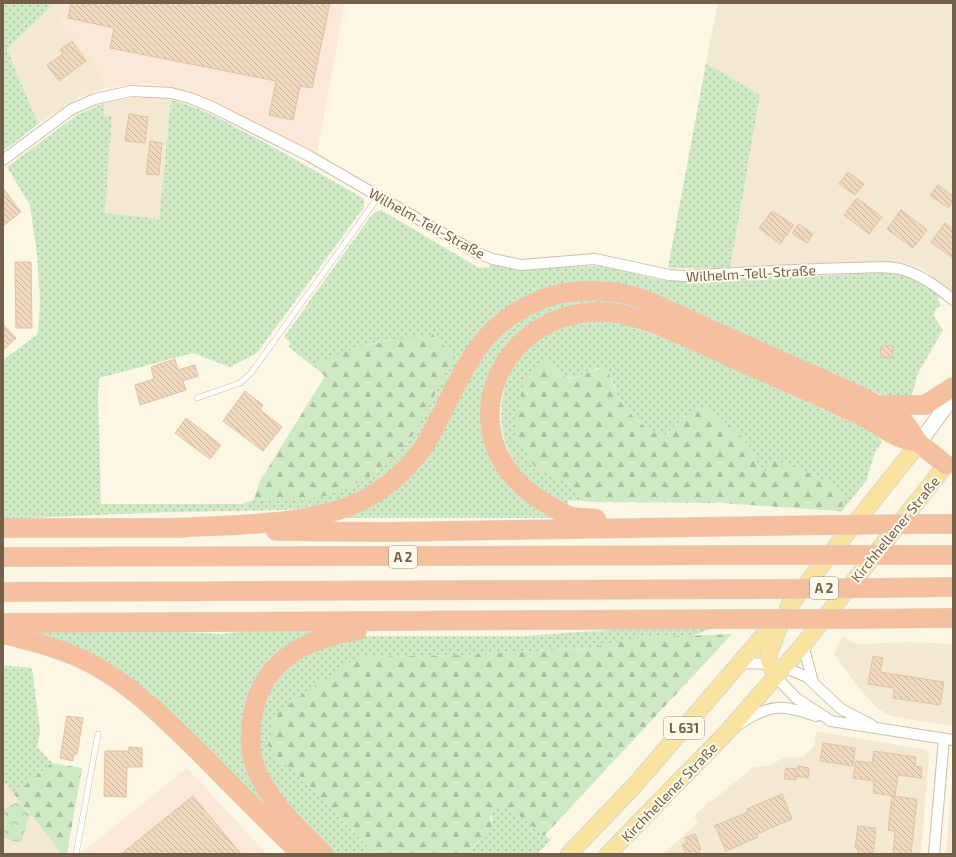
<svg xmlns="http://www.w3.org/2000/svg" width="956" height="857" font-family="'Exo 2',sans-serif">
<style>
.residential{fill:#f3e9d3}
.commercial{fill:#fce8d9}
.grass{fill:url(#grass-dots)}
.forest{fill:url(#forest-firs)}
.park{fill:url(#park-crowns)}
.building{fill:url(#building-back-hatch);stroke:#e3c29e}
.lines{fill:none;stroke-linecap:round;stroke-linejoin:round}
.service-casing{stroke:#cdbfac;stroke-width:6}
.minor-casing{stroke:#cdbfac;stroke-width:12}
.secondary-casing{stroke:#d0c0a9;stroke-width:16}
.primary-casing{stroke:#dbd5d0;stroke-width:18}
.motorway-casing{stroke:#dbd5d0;stroke-width:20}
.service{stroke:#fff;stroke-width:5}
.minor{stroke:#fff;stroke-width:10}
.secondary{stroke:#fff;stroke-width:14}
.primary{stroke:#f9e49f;stroke-width:16}
.motorway{stroke:#f4c09d;stroke-width:19}
.motorway-bridge-casing{stroke:#dbd5d0;stroke-width:20;stroke-linecap:butt}
.motorway-bridge{stroke:#f4c09d;stroke-width:19}
.labels{text-anchor:middle;dominant-baseline:central;stroke-width:4;stroke-linejoin:round;paint-order:stroke}
.shield{fill:#fffaeb;stroke:#9e8e7b;stroke-width:1}
.shield-label{font-size:13px;font-weight:bold;fill:#745f4b}
.street-label{font-size:14px;fill:#745f4b;stroke:#fffaeb}
</style>
<defs>
<pattern id="grass-dots" width="8" height="8" patternUnits="userSpaceOnUse"><rect width="8" height="8" fill="#cee9c4"/><path d="M2 2h.1M6 6h.1" fill="none" stroke="#acc0a1" stroke-width="1.8" stroke-linecap="round"/></pattern>
<pattern id="forest-firs" width="22" height="20" patternUnits="userSpaceOnUse"><rect width="22" height="20" fill="#cee9c4"/><path d="M5 1l3.5 6h-7zM16 11l3.5 6h-7z" fill="#acc0a1"/></pattern>
<pattern id="park-crowns" width="20" height="18" patternUnits="userSpaceOnUse"><rect width="20" height="18" fill="#cee9c4"/><path d="M2 6a3 3 0 1 1 6 0M12 15a3 3 0 1 1 6 0" fill="none" stroke="#acc0a1"/></pattern>
<pattern id="building-back-hatch" width="6" height="6" patternUnits="userSpaceOnUse"><rect width="6" height="6" fill="#f0d9bd"/><path d="M-1 5l2 2M0 0l6 6M5-1l2 2" fill="none" stroke="#c7b39c"/></pattern>
</defs>
<rect width="100%" height="100%" fill="#fcf6e5"/>
<path class="residential" d="M55,3H66L61,22L101,72L106,88L78,98L38,124L7,49Z
M718,3H953V294L923,269L907,264L858,263L730,269L760,95L706,63Z
M149,97L171,100L159,219L105,213L112,117H104V103L131,98Z
M842,636L854,643L864,644L907,642L953,644V726L890,716L877,708L858,687L834,654Z
M816,731L926,750L929,756L921,854H663L698,822L694,816L709,801H712L752,768L769,765L784,758L803,757L814,746Z
M953,776V854H946L950,801Z
M3,781L19,801L3,809Z
M30,815L62,854H3V838L21,843Z"/>
<path class="commercial" d="M66,3H345L317,153L185,90L143,83L106,88L101,72L61,22Z
M187,768L267,854H81V853Z"/>
<path class="grass" d="M3,3H55L7,49L38,124L3,151Z
M706,63L760,95L730,269L668,268Z
M171,100C197,106 221,119 244,132C284,152 322,175 361,197L364,199V207L257,353L230,367L193,353L99,378L98,397L101,504H242L254,500V499L294,501L324,495L357,484L441,380L454,356C435,351 414,343 395,340C380,339 325,357 314,367L289,347L290,342L284,337L370,217L376,212L381,210L479,268L490,267V263L506,268L527,270L559,267L604,266L656,279L679,281L889,273L902,274L923,283L941,296L937,299L941,304L935,310L933,315L943,330L918,373L910,401L899,400L852,385L635,290L522,301L417,446L388,475L353,496L313,508L283,510L169,512L3,519V360L38,334L40,299L37,255L30,205L7,167L77,115L104,103V117L112,116L105,213L159,219Z
M563,300H619L667,317L646,315L528,327L486,427L552,518H340L373,501L474,363L516,319Z
M598,320L627,325L682,345L874,433L882,442L875,452L866,481L841,512L837,511L843,504L824,480L773,459L766,471H762C757,463 754,457 750,449C741,431 720,418 704,408L685,416L665,436C648,433 628,413 619,398C615,392 615,385 612,380C610,375 603,371 598,368L576,377H564L543,359L533,464L536,469L569,484L579,497L595,502L568,500V504C553,498 539,490 527,478C493,444 493,386 525,351C529,346 536,342 542,338C546,335 551,330 557,327C566,322 587,322 598,320Z
M709,628L710,629L692,636L635,638L590,648L463,655L357,657L278,761L292,768L374,854H334L293,813L265,775L256,730L269,685L299,655L352,638L368,636H524L623,629Z
M271,629H320L292,644L243,738L316,854H308L167,712L25,631L140,630L221,634Z
M3,665L32,668L40,731L37,747L52,763L14,794L3,781Z
M499,806L511,809L551,840L537,854H466L479,842L492,823L491,813Z"/>
<path class="forest" d="M432,334L454,356C440,382 428,411 412,436C389,473 337,499 294,501C281,502 267,499 254,499L260,481L325,376L314,367C339,346 400,339 432,334Z
M543,359C548,363 560,375 565,377C579,381 591,367 605,369C613,379 613,387 618,397C627,412 648,434 666,436C676,425 688,410 704,408C720,418 741,431 750,449C754,457 757,463 762,471H766L769,461L773,459C790,466 833,479 842,495C843,497 843,501 843,504L837,511L722,503L595,502L579,497L569,484L536,469L516,436V422L523,384Z
M732,634L544,836L511,809L499,806L491,813L490,819L493,827L466,854H374L292,768L278,761L268,745L276,713L357,657L463,655L590,648L635,638Z
M52,763L82,768L67,854H62L14,794Z"/>
<path class="park" d="M19,801L30,815L21,843L3,838V809Z"/>
<path class="building" d="M71,3H330L312,88L300,86L293,120L269,115L276,81L110,48L114,28L68,18Z
M72,41L86,61L59,81L47,65L63,54L60,50Z
M129,114L148,117L145,143L125,141Z
M150,141L162,143L159,175L146,174Z
M848,172L864,184L855,195L839,184Z
M938,185L953,196V202L948,208L930,195Z
M3,188L21,212L3,226Z
M857,198L882,217L869,234L844,215Z
M901,210L927,230L913,248L887,229Z
M772,211L794,225L780,244L759,228Z
M945,223L953,229V258L931,242Z
M799,224L813,234L807,243L792,233Z
M15,262H31L32,328H16Z
M3,324L16,338L3,350Z
M881,346H893L892,358L880,357Z
M175,359L178,370L195,365L198,376L183,381L186,390L140,405L135,385L154,379L151,367Z
M245,391L263,405L260,410L282,427L263,451L223,421Z
M186,418L221,445L210,459L175,433Z
M873,656L883,658L880,672L944,682L940,705L893,698L894,688L868,684Z
M67,716L83,718L77,754H74L73,761L60,758Z
M823,743L855,748L853,766L820,761Z
M129,747L142,748V767H127L126,797L104,796L105,751H129Z
M874,751L916,757L915,766L922,767L921,778L898,775L895,796L873,793L874,781L853,778L856,761L872,763Z
M798,766L809,768L808,778L796,776L797,773L796,780L784,779L786,768L797,769Z
M782,794L792,819L757,834L758,837L726,851L717,830L714,826L748,812L747,809Z
M193,796L241,854H121Z
M892,796L917,799L911,854H893L895,831L888,830Z
M858,826L876,828L873,854H858V849L855,848Z
M695,834L701,849L699,850L700,854H686L682,845L687,843L685,838Z"/>
<g class="lines">
<defs>
<path id="service" d="M197,398L240,383L251,373L379,196
M76,854L98,734"/>
<path id="minor" d="M3,160L72,109L95,99L131,91L171,93L190,98L212,107L309,156L477,253L493,259L521,265L595,259L669,275L685,276C741,273 797,269 852,268C869,268 888,265 904,270C923,276 938,287 953,300
M803,645L813,682
M740,663L770,664L784,667L807,677L841,709L872,725
M775,676L796,698L831,721L953,740
M741,723C770,704 783,704 816,716
M934,854L944,739"/>
<path id="secondary" d="M919,443L953,397"/>
<path id="primary" d="M788,607L919,443
M775,676L768,657L780,624
M569,854L634,786L775,622
M608,854L729,730L803,645L946,465"/>
<path id="motorway" d="M880,405H925L953,387
M596,519C588,518 579,518 572,517C559,513 547,504 536,497C446,435 498,310 602,312C641,313 694,341 730,357C774,377 818,395 861,416C884,427 892,438 919,443
M922,524H953
M3,528H184
M172,528C235,524 327,528 380,490C397,479 411,464 423,448C429,439 434,428 439,419C461,376 475,337 518,311C536,301 551,294 572,292C596,289 620,291 643,299L862,397L898,416L905,423L919,443L946,465
M276,531L386,532L828,525
M897,555H953
M3,557L804,555
M871,588L953,587
M3,592L777,589
M846,619L953,618
M3,623L753,619
M3,634C34,642 64,649 92,664C135,687 170,724 204,757C236,790 268,822 301,854
M324,854C298,828 268,802 255,766C249,751 250,735 252,719C260,662 304,638 357,631"/>
</defs>
<use href="#service" class="service-casing"/>
<use href="#minor" class="minor-casing"/>
<use href="#secondary" class="secondary-casing"/>
<use href="#primary" class="primary-casing"/>
<use href="#motorway" class="motorway-casing"/>
<use href="#service" class="service"/>
<use href="#minor" class="minor"/>
<use href="#secondary" class="secondary"/>
<use href="#primary" class="primary"/>
<use href="#motorway" class="motorway"/>
<defs>
<path id="motorway-bridge" d="M828,525L922,524
M804,555H897
M777,589L871,588
M753,619H846"/>
</defs>
<use href="#motorway-bridge" class="motorway-bridge-casing"/>
<use href="#motorway-bridge" class="motorway-bridge"/>
</g>
<g class="labels">
<g class="shield">
<rect x="389" y="546" width="28" height="22" rx="3"/>
<rect x="810" y="577" width="28" height="22" rx="3"/>
<rect x="664" y="717" width="40" height="22" rx="3"/>
</g>
<g class="shield-label">
<text x="403" y="557">A 2</text>
<text x="824" y="588">A 2</text>
<text x="684" y="728">L 631</text>
</g>
<g class="street-label">
<text transform="translate(427 223) rotate(29)">Wilhelm-Tell-Straße</text>
<text transform="translate(751 273) rotate(-3)">Wilhelm-Tell-Straße</text>
<text transform="translate(895 529) rotate(-51)">Kirchhellener Straße</text>
<text transform="translate(669 792) rotate(-46)">Kirchhellener Straße</text>
</g>
</g>
<rect width="956" height="857" fill="none" stroke="#745f4b" stroke-width="8"/>
</svg>
